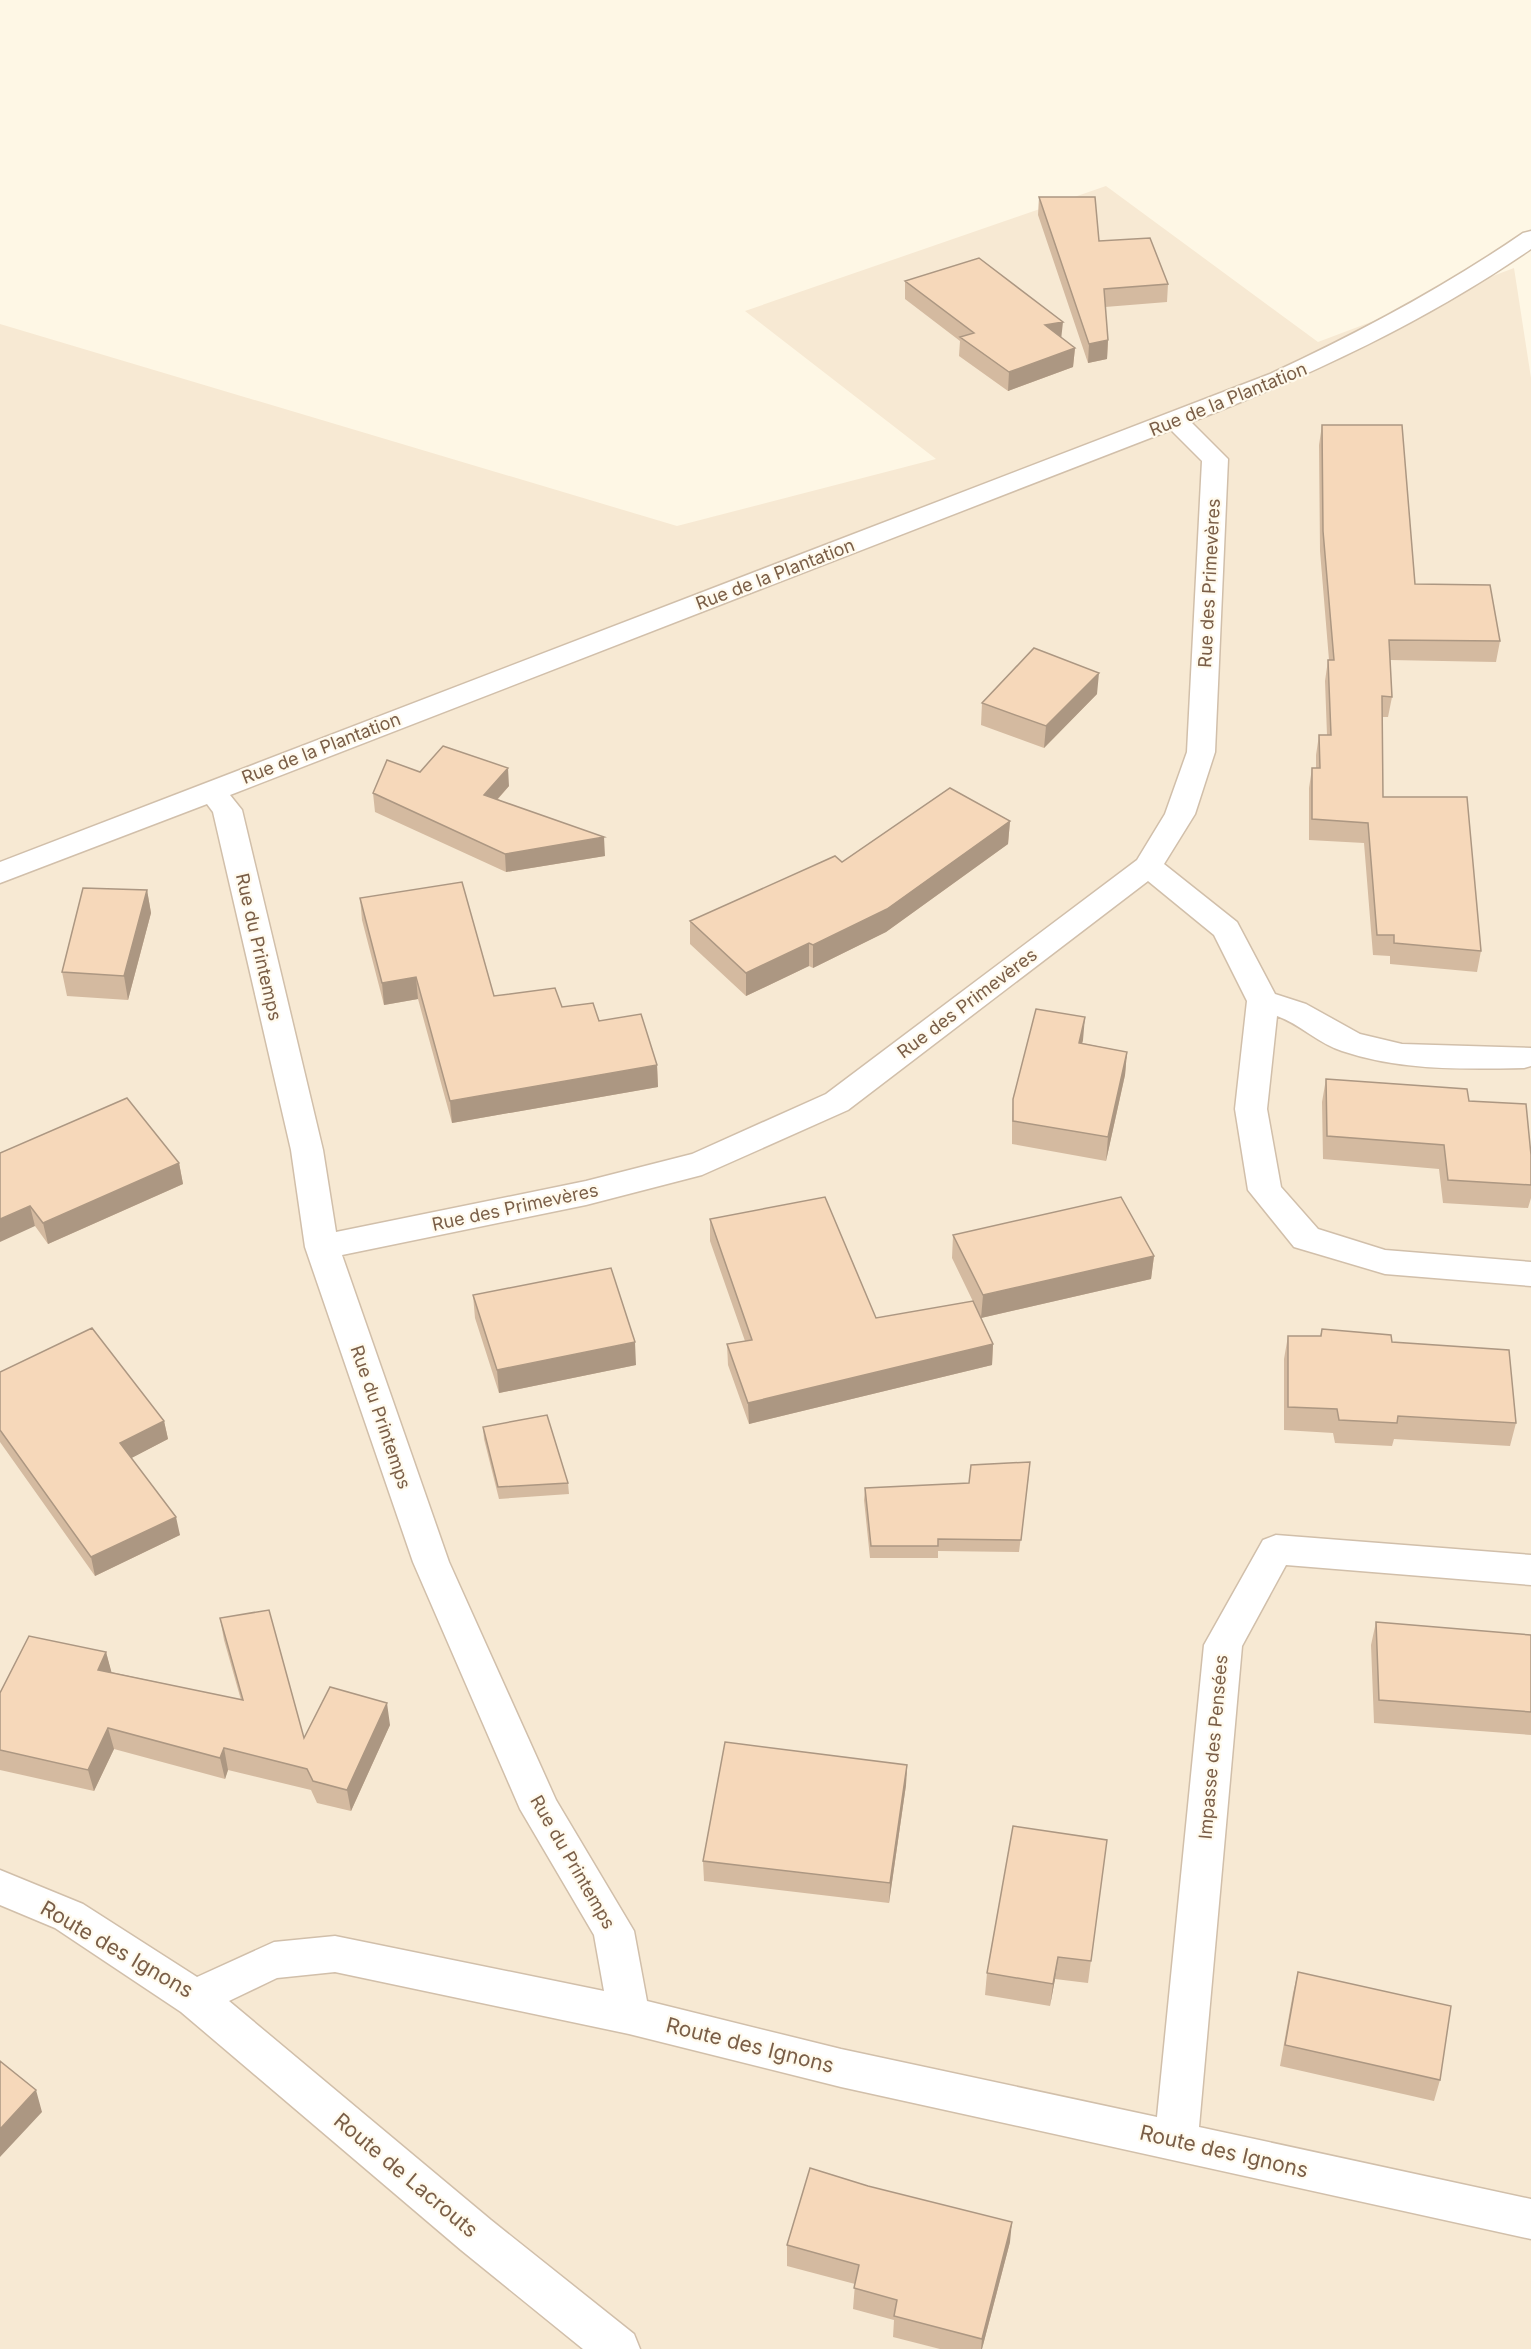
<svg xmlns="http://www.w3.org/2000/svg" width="1531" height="2349" font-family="Inter,sans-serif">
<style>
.residential{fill:#f7e9d3}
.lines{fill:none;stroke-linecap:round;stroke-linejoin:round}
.street-casing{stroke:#d1bfaa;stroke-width:3}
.street{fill:#fff;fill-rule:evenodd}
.wall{fill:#d4baa0}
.shaded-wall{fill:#ac9782}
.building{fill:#f6d8ba;stroke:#ac9782;stroke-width:1.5}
.labels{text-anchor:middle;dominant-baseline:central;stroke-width:4.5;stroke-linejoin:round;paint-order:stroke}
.street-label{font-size:18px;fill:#7a5e47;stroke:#fffaed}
.near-street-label{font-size:21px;fill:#7a5e47;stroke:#fffaed}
</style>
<rect width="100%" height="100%" fill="#fef7e5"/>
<path class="residential" d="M1106,186L1318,342L1514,268L1531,378V2349H0V324L677,526L936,459L745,311Z"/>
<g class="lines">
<defs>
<path id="street" d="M1531,231V249C1425,322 1311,375 1191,422L1228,459L1215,752L1195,814L1164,864L1237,922L1275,994L1306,1004L1360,1034L1402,1044L1531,1048V1066L1524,1068C1462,1069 1401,1071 1342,1051C1319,1044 1300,1024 1277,1016L1267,1109L1281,1187L1318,1229L1385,1250L1531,1262V1286L1385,1274L1294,1247L1248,1190L1235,1109L1247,1001L1214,935L1148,881L848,1110L702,1175L586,1205L342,1255L449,1562L556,1800L634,1931L647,2001L841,2049L1157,2117L1204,1645L1263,1540L1276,1535L1531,1555V1585L1286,1565L1242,1646L1199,2127L1531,2199V2239L841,2087L629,2034L335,1972L277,1978L229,2001L491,2220L634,2334L640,2349H583L461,2250L181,2012L55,1928L0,1905V1870L83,1904L197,1977L274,1942L335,1936L604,1991L594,1935L520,1809L413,1562L305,1247L291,1150L213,812L207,804L0,883V862L1270,374C1358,333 1443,288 1523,233ZM1171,430L1202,461L1187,752L1165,814L1137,860L826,1094L692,1154L586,1181L336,1232L323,1150L242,810L230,795Z"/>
</defs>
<use href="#street" class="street-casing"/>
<use href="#street" class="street"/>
</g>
<path class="wall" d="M1039,197L1099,241L1168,284L1167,302L1105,307L1108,340L1107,359L1088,363L1038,215Z
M905,281L1061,338L1075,348L1073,367L1008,391L959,356L960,341L905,299Z
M1322,425L1415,584L1500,641L1496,662L1390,660L1392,697L1388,717H1382L1383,797L1481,951L1477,972L1390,964V956L1373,955L1364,843L1309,840V788L1312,768H1316V755L1319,735H1327L1325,681L1328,660H1329L1320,551L1319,445Z
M1097,694L1044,748L981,725L982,703Z
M420,772L509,786L498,799L605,856L506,872L375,812L373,793Z
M1010,821L1008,844L886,932L813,968L809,966L746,996L690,944V921L842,862Z
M147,890L151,913L128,1000L67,996L62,972Z
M360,898L494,996L562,1007L599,1021L657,1065L658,1087L452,1123L418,999L384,1005L362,920Z
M1083,1040L1082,1043L1127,1052L1125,1075L1106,1161L1012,1144V1122L1013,1099Z
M1326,1079L1469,1101L1531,1155V1198L1528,1208L1443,1203L1439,1169L1323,1159L1322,1102Z
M0,1153L179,1163L183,1184L48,1244L35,1226Z
M710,1219L876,1318L993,1344L992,1365L749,1424L728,1365L727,1344L745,1341L710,1241Z
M953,1235L1154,1256L1151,1279L981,1318L952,1258Z
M473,1295L636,1365L499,1393L475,1318Z
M1322,1329L1516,1423L1510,1446L1394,1439L1392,1446L1335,1443L1333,1433L1284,1430V1359L1288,1336H1320Z
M0,1372L164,1421L168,1439L131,1458L180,1535L95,1576L0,1442Z
M483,1427L568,1483L569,1494L499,1499L484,1439Z
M1029,1474L1019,1552L938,1551V1558H870L864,1500L865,1488L969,1483Z
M220,1618L304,1738L390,1725L351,1811L317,1803L311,1790L228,1770L225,1779L114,1749L94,1791L0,1770V1693L106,1652L111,1672L241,1700L224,1640Z
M1376,1622L1531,1635V1735L1374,1723L1371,1645Z
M907,1765L906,1785L889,1903L704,1881L703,1861Z
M1107,1840L1088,1983L1055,1979L1050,2006L985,1995L987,1973Z
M1298,1972L1440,2080L1434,2101L1280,2066L1293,1993Z
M1010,2242L982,2349H940L893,2337L894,2320L853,2309L855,2284L787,2266V2245Z"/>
<path class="shaded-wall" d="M1063,322L1061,340L1045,325Z
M1108,340L1107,359L1088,363L1089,344Z
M1075,348L1073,367L1008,391L1009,372Z
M1099,673L1097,694L1044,748L1046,726Z
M508,768L509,786L485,813L484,795Z
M1010,821L1008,844L886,932L813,968V945Z
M604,837L605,856L506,872L505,854Z
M147,890L151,913L128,1000L124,976Z
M809,943V966L746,996V973Z
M416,977L418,999L384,1005L382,983Z
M1085,1017L1083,1040L1076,1066L1079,1043Z
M1127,1052L1125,1075L1106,1161L1108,1137Z
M657,1065L658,1087L452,1123L450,1101Z
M179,1163L183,1184L48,1244L43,1223Z
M30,1206L35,1226L0,1242V1219Z
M1154,1256L1151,1279L981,1318L983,1295Z
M635,1342L636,1365L499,1393L497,1370Z
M993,1344L992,1365L749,1424L748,1403Z
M164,1421L168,1439L124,1462L120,1443Z
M176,1517L180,1535L95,1576L91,1557Z
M106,1652L112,1674L98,1670Z
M387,1703L390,1725L351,1811L347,1790Z
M108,1728L114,1749L94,1791L88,1770Z
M224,1748L228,1770L225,1779L220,1758Z
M907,1765L906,1785L889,1903L890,1883Z
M1058,1957L1055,1979L1050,2006L1053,1984Z
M36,2090L42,2112L0,2157V2129Z
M1012,2222L1010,2242L982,2349H981L982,2339Z"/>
<path class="building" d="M1039,197H1095L1099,241L1150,238L1168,284L1104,289L1108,340L1089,344Z
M979,258L1063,322L1045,325L1075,348L1009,372L960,337L974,333L905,281Z
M1322,425H1402L1415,584L1490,585L1500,641L1389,640L1392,697L1382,696L1383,797H1467L1481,951L1394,943V935H1377L1368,823L1312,819V768H1320L1319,735H1331L1328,660H1334L1323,531Z
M1034,648L1099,673L1046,726L982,703Z
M443,746L508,768L484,795L604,837L505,854L373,793L387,760L420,772Z
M950,788L1010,821L887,909L813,945L809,943L746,973L690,921L835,856L842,862Z
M462,882L494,996L555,988L562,1007L593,1003L599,1021L641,1014L657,1065L450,1101L416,977L382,983L360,898Z
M83,888L147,890L124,976L62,972Z
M1036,1009L1085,1017L1079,1043L1127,1052L1108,1137L1013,1121V1099Z
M1326,1079L1467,1089L1469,1101L1526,1104L1531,1155V1185L1448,1180L1444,1145L1327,1136Z
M127,1098L179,1163L43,1223L30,1206L0,1219V1153Z
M825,1197L876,1318L973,1301L993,1344L748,1403L727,1344L752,1340L710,1219Z
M1121,1197L1154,1256L983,1295L953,1235Z
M611,1268L635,1342L497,1370L473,1295Z
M92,1328L164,1421L120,1443L176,1517L91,1557L0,1430V1372Z
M1322,1329L1391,1335L1392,1342L1509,1350L1516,1423L1398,1416L1397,1423L1339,1420L1337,1409L1288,1407V1336H1321Z
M547,1415L568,1483L498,1487L483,1427Z
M1030,1462L1021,1540L938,1539V1546H871L865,1488L969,1483L971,1465Z
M269,1610L304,1738L330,1687L387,1703L347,1790L313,1781L307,1769L224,1748L220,1758L108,1728L88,1770L0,1750V1693L29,1636L106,1652L98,1670L243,1700L220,1618Z
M1376,1622L1531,1635V1712L1379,1700Z
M725,1742L907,1765L890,1883L703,1861Z
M1013,1826L1107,1840L1091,1961L1058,1957L1053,1984L987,1973Z
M1298,1972L1451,2006L1440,2080L1285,2045Z
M0,2061L36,2090L0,2129Z
M810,2168L868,2186L1012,2222L982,2339L894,2316L897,2300L854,2288L859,2265L787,2245Z"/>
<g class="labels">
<g class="street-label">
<text transform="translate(1228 399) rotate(-22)">Rue de la Plantation</text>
<text transform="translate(775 574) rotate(-21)">Rue de la Plantation</text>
<text transform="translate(1209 583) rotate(-87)">Rue des Primevères</text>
<text transform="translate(321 748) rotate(-21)">Rue de la Plantation</text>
<text transform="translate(259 947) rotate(77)">Rue du Printemps</text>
<text transform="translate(967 1003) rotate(-37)">Rue des Primevères</text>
<text transform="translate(515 1207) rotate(-12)">Rue des Primevères</text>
<text transform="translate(381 1417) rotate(71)">Rue du Printemps</text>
<text transform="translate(1213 1747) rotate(-85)">Impasse des Pensées</text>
<text transform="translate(573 1862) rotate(60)">Rue du Printemps</text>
</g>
<g class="near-street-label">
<text transform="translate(117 1949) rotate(30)">Route des Ignons</text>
<text transform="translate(750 2045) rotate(14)">Route des Ignons</text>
<text transform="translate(1224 2151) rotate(13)">Route des Ignons</text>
<text transform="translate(406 2175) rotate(40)">Route de Lacrouts</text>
</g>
</g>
</svg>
